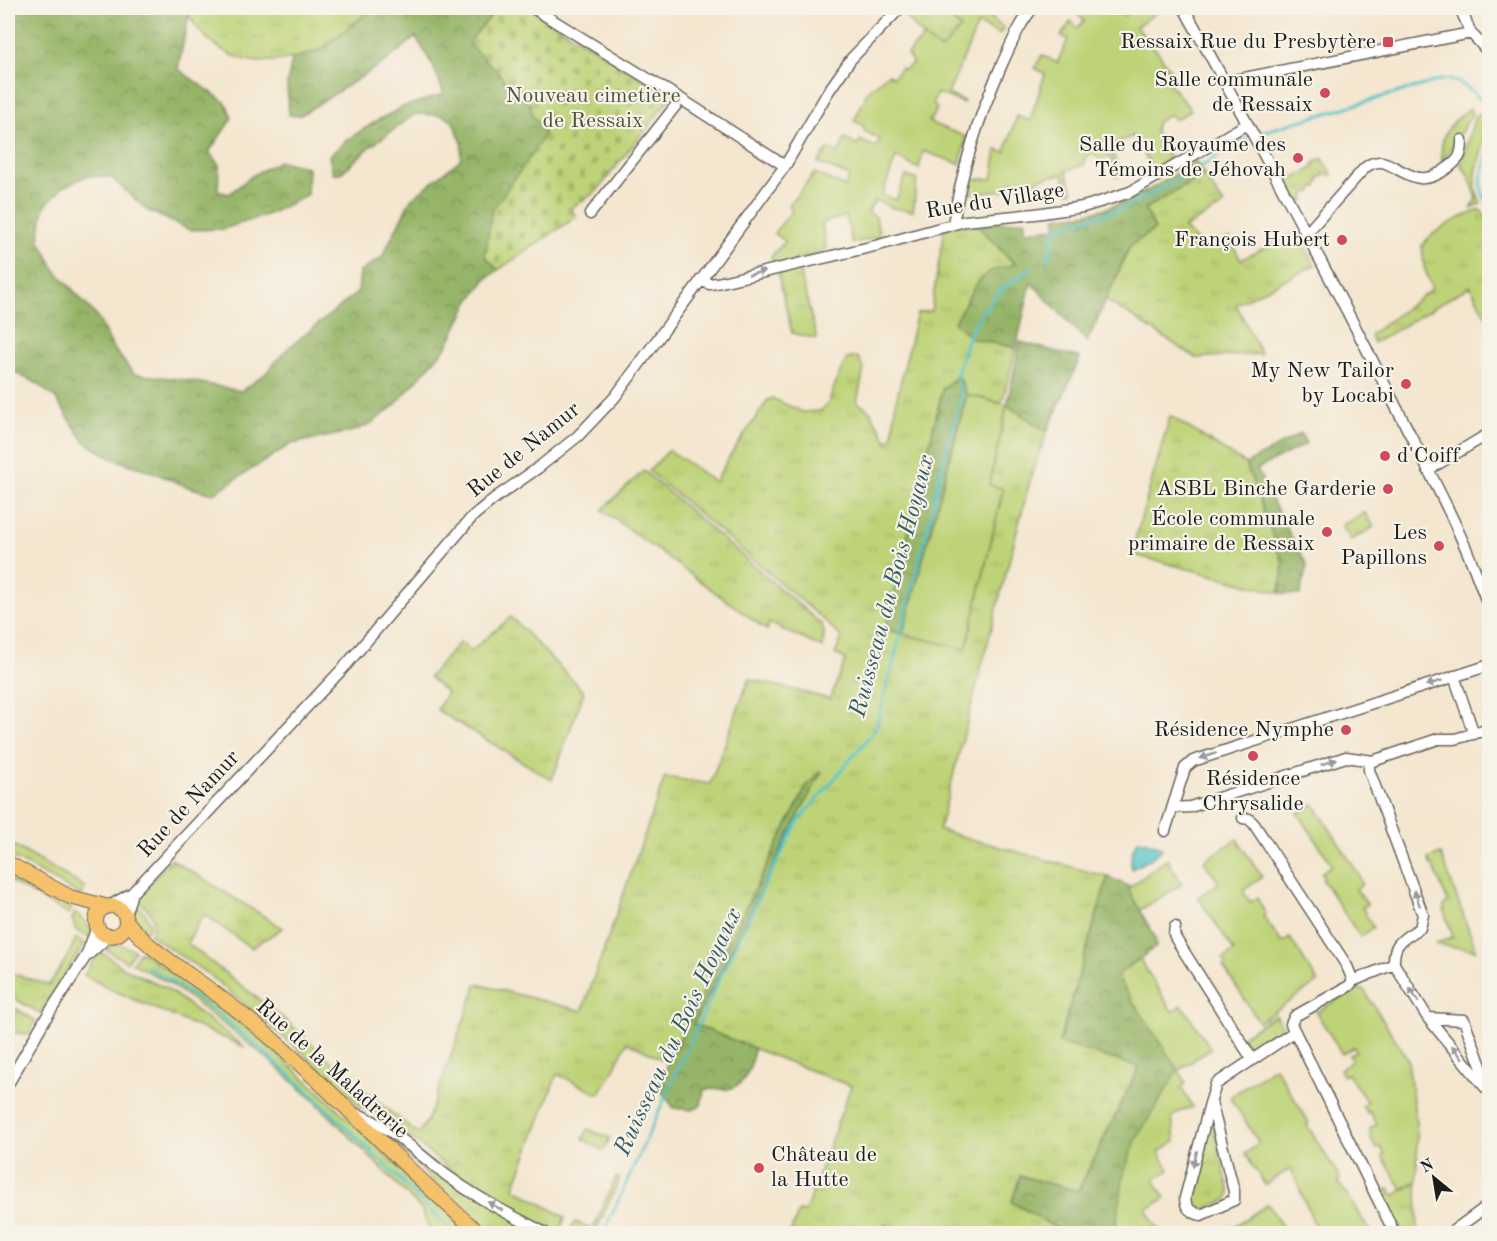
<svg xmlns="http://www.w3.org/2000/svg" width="1497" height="1241" font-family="'Old Standard TT',serif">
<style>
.grass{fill:url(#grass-tufts);stroke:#6d784a;stroke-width:1.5}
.forest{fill:url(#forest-crowns);stroke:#596842;stroke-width:1.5}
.cemetery{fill:url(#cemetery-stones);stroke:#6d784a;stroke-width:1.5}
.garden{fill:#bed377;stroke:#6d784a;stroke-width:1.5}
.water{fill:#54c2c9;stroke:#386f72;stroke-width:1.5}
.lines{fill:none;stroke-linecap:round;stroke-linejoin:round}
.stream{stroke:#54c2c9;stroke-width:3}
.minor-casing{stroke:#68635b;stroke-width:13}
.major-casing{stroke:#68635b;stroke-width:16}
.minor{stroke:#fff;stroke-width:10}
.major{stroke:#f5c16b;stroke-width:14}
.oneway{fill:#999}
.poi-dot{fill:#d1495b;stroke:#f7f3e8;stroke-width:2}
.labels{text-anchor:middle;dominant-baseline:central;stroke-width:4.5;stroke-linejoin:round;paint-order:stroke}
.poi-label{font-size:22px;fill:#1c1c1c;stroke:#f7f3e8;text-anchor:end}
.park-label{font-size:22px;fill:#4d5337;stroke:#f7f3e8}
.street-label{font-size:22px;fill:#1c1c1c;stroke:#f7f3e8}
.water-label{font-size:24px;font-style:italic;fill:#325e61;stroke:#f7f3e8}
</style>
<defs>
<pattern id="grass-tufts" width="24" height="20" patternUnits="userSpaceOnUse" patternTransform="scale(1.5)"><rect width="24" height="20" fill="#bed377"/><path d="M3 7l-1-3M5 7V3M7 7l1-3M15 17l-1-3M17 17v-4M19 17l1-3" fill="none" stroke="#a3b566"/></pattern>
<pattern id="forest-crowns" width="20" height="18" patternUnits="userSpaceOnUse" patternTransform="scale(1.5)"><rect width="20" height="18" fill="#96b568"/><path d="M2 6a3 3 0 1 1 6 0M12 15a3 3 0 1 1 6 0" fill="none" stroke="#7a9255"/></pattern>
<pattern id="cemetery-stones" width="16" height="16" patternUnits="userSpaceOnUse" patternTransform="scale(1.5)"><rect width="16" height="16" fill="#bed377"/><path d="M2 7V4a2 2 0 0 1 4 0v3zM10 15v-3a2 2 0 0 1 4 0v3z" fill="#a3b566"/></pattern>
</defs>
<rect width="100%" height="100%" fill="#f7f3e8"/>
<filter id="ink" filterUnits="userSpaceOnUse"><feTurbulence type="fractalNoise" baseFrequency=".0167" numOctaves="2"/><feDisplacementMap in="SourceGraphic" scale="12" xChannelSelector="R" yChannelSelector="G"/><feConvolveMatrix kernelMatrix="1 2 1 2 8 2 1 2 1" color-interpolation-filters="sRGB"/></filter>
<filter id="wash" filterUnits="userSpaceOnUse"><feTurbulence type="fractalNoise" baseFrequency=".008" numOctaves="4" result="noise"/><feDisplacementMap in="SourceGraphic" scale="24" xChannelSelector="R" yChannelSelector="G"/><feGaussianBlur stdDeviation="1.35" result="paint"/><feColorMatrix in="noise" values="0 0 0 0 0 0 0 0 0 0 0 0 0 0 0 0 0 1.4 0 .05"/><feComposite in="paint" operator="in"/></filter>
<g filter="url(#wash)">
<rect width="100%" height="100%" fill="#f4e6cf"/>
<path class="grass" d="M186,8H373C363,19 332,45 319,51C304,57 267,64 251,61C223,56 196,34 186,8Z
M905,8H940L961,28L941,50L924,37L901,12Z
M1470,108L1472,114L1442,163C1439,133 1448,126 1470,108Z
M1484,113C1494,146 1464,167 1481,203L1471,209L1477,199L1469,176L1461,165L1475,116Z
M1322,158L1332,173L1331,176L1324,174L1323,177H1320L1317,187H1313L1312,192L1305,193L1304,201H1301L1299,204L1284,178L1291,174L1294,179L1314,167L1313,164Z
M1204,175L1224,205L1184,228L1205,249L1229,238L1241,260L1296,231L1315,265L1236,304L1261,354L1196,358L1106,300L1130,246L1155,229L1144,209Z
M1480,210L1489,218V322L1470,286L1374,343L1370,335L1432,289L1424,267L1422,245C1436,228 1460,217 1480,210Z
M977,225L1015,265L971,338L1016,348L1002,403L967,395L958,376L943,388L886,630L966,649L1003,490L989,485L1007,405L1047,432L1032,473L939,830L1108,877L1059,1042L1140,1066L1078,1191L1020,1176L1012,1202L1064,1233H906L884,1224L881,1233H790L799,1211L805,1212L851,1086L693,1025L738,940L789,832L820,773L808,784L668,1062L627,1042L611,1075L599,1094L557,1074L514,1188L565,1217L562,1227L557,1232L508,1208L462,1179L382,1115L360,1107L315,1064L212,977L150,935C159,919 149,909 136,899L171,859L283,928L251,948L204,914L187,943L283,1018L355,1083L418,1134L428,1119L477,984L582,1011L665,777L710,784L749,679L830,699L846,659L835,654L842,638L824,620L649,471L669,450L715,482L729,457L768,400L772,398L802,412L820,411L828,404L839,374L847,359L858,357L864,369L857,402L870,411L888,442L893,436L895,406L917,313L931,311L944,230L953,226Z
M799,269L817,339L792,333L778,274Z
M1170,416L1246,464L1284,563L1280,593L1131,554Z
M644,471L821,624L824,632L823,648L769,623L767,630L602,510Z
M1365,513L1374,527L1351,540L1342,525Z
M511,617L584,692L552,780L437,710L447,693L429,677L460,642L471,651Z
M8,842L85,887L82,896L8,855Z
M8,871L52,895L72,909L68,914L8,880Z
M134,905C142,908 148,916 150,925L146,932L132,915Z
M75,913C84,920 93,926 89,938L76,930L72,919Z
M76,938L85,943L40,1013L8,995V972L49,985L67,958Z
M119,944L135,950L127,962L105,949L112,945Z
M100,951L124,968L166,988L245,1047L112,990L84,975Z
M140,951C199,989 257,1035 310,1083C364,1132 414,1185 469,1233H431L421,1209L318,1104L262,1054L191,999L169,983L132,963Z
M17,1009L36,1021L29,1034L8,1032Z
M1210,1114L1230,1194L1227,1200L1200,1211L1191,1204L1189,1197Z
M378,1127L539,1233H492L443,1191Z
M588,1129L610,1138L603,1151L583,1139Z
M616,1177L620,1178L595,1233H568L575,1222L593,1229Z
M1417,1181L1418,1233H1403L1382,1192L1389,1188L1394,1196Z"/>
<path class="forest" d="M8,8H186L189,14L178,69L226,103L232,118L209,152L219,165L218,191L229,194L252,176L279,161L308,167L307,195L269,214L223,229L190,230L147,210L111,177L86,176L63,187L44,207L39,239L56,271L98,318L113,348L134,374L186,380L241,391L265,374L288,348L358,292L360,272L382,257L411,199L461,159L462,142L452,120L441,115L415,114L370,147L341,173H333L329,156L348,139L380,119L403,107L444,94L433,66L416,37L385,62L301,115H289L287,84L292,59L320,50L373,8H498L468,43L500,74L510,89L530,104L533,116L542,126L544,134L485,256L498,270L485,280L469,302L447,346L395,405L371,424L350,432L291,444L213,494L188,487L150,471L111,458L84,441L56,399L36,383L8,369Z
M1195,160L1204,175L1145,209L1155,229L1130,246L1087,342L1031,282L1016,348L971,338L954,322L975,286L988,272L1015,264L977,225L1025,220V231L1057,228L1055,217C1068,215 1080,215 1092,212C1131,204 1163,182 1195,160Z
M1020,342L1080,358L1047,432L1007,405Z
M958,376L967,395L903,634L885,629L943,388Z
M1301,433L1306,444L1257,469L1278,512L1307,565L1300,595L1280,593L1283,563L1246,464Z
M822,771C777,854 738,940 693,1024L754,1048C751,1065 748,1085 728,1089C719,1090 714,1087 704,1090L701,1105L693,1110L674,1108L658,1087L668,1062L808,784Z
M1108,877L1130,887L1129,891L1155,937L1156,947L1120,973L1119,980L1179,1070L1137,1138L1116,1227L1126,1233H1064L1012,1202L1020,1176L1078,1191L1139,1067L1059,1043Z"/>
<path class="cemetery" d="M498,8H529L671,97L597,191L571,208L576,217L498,270L485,256L492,210L533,153L544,134L542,126L533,116L530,104L510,89L500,74L468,43Z"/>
<path class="garden" d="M952,8H980L1004,29L999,34L978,24L948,94L964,101L963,103L937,93L933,103L937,109L929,122L966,137L960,164L923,151L919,169L896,157L882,195L896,200L906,176L917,180L913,211L893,208L875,200L868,212L876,217L880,237L852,243L846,216L822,223L826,247L824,252L777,265L771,257L785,241L774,233L792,211L789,205L815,173L845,187L850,176L818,163L828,149L839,153L845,138L857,146L860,140L876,147L880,139L864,131L863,125L854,121L868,91L888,74L893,77L901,68L904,70L913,63L907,54L924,37L941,50L961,28L946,13Z
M1073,8H1116L1125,16L1134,8H1163L1136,27L1158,52L1176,79L1169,83L1191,110L1175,120L1170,114L1156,123L1155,131L1170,159L1153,169L1133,136L1110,146L1121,176L1116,177L1110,157L1101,160L1092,154L1085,158V164L1066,171L1073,192H1067L1063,174L1038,179V187L1035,188L1034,185L1029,186L1028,180L1010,183L1009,190L963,194L966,179H992L997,150L1005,152L1017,116L1030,121L1045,74L1035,68L1042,55L1057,63L1068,39L1061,36L1071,21L1077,28L1084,21Z
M967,395L1007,405L989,485L1003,489L966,649L903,634Z
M1314,804L1359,875L1362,884L1356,889L1367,904L1362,907L1373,928L1360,937L1322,879L1324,877L1321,873L1332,865L1298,813Z
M1237,839L1262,877L1243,891L1250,902L1257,898L1266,914L1263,916L1282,943L1290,938L1318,982L1259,1022L1223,966L1227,964L1223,959L1234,951L1198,897L1219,883L1204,861Z
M1441,854L1476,950L1434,944L1453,937L1444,911V905L1448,902L1433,866H1431L1428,859Z
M1167,859L1182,884L1140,910L1129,891L1130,887Z
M1140,959L1172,1012L1182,1005L1211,1049L1179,1070L1186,1083L1181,1088L1193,1107L1182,1110L1172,1117L1175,1141L1159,1152L1169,1170L1154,1180L1165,1198L1146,1210L1159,1230V1233H1126L1116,1228L1124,1173L1137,1138L1178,1070L1119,980L1120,973Z
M1356,989L1364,990L1408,1060L1417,1132V1181L1402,1189L1382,1156L1385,1154L1380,1147L1377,1149L1371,1139L1370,1129L1377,1124L1370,1112L1367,1113L1362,1106L1367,1102L1348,1074L1343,1076L1340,1069L1352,1061L1349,1055L1356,1051L1353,1047L1342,1054L1316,1012Z
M1275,1015L1286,1032L1252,1053L1241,1037Z
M1275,1067L1309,1123L1307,1125L1340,1178L1338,1181L1371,1233H1323L1316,1228L1291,1168L1265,1185L1245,1154L1259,1143L1230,1097Z
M1268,1204L1284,1230L1279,1233H1224Z"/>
<path class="water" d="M1140,840L1159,846L1162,849L1149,860L1132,869C1129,861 1132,845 1140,840Z"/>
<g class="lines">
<path class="stream" d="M1262,132L1444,79C1463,80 1482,97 1490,114
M1490,147C1484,167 1474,188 1490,206
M1047,261L1055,230L1063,226L1124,208L1191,173L1246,139
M147,967C194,992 235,1027 275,1062C336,1115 392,1172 449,1229
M603,1234L705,1010L764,886L798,822L871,735L877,725L934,504L937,485L962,396L956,376L969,334L981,314L1001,290L1031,268"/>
</g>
</g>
<g filter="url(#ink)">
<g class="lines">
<defs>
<path id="minor" d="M533,8L681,99L785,166
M1184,8C1255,137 1325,266 1391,397C1427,468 1466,537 1490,612
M1460,8L1471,33L1490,54
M1224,82L1471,33
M590,214L681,99
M953,224C962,167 979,116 1002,64C1011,45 1019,24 1033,8
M1305,235L1361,172C1366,166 1372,161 1381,162C1385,162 1390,165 1394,167C1417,180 1426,184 1449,167C1460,159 1462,154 1462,140
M701,279L709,284L717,283L879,245L965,221L1035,214L1083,207L1106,200L1130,192L1247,124
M1428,470L1490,433
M1454,676L1474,734
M1369,761V770L1423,915L1420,928C1404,939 1393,941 1394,964L1428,1018L1464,1020L1487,1082L1485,1087L1490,1092
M1173,808L1190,807L1346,757L1373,761L1438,739H1455L1490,729
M1243,818L1249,819L1254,824L1347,966L1353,981
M1165,831L1185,768L1193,761L1490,665
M111,905L132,893L347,664L473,516L495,498L538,468L578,436L615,397L785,166L828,92L851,59L900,8
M125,915L132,893
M1175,927L1174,934L1176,939L1252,1059
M89,954L109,936
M1394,964L1353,981L1349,986L1295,1016L1291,1024L1395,1234
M1428,1018L1485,1087
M8,1084L44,1021L86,956L97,927
M1211,1102L1234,1191V1200L1201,1215C1192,1213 1185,1208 1185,1198L1209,1107C1211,1099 1214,1092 1216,1084L1294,1032
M354,1113C390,1125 417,1153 446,1175C477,1198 512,1216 547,1234
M1449,1234L1490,1204"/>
<path id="major" d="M8,863L70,897L105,906
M96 921a15 15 0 1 1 30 0a15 15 0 1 1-30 0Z
M126,920C145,945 166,958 191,976C216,993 240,1012 264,1032C339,1096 405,1169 480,1234"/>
</defs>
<use href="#minor" class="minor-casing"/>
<use href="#major" class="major-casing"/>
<use href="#minor" class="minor"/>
<use href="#major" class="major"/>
</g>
<defs><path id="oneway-solid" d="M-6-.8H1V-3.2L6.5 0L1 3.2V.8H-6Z" transform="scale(1.5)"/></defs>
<g class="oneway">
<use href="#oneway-solid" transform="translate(757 273) rotate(-13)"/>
<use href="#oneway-solid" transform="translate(1434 683) rotate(163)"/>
<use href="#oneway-solid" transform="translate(1208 756) rotate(162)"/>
<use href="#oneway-solid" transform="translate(1329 762) rotate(-18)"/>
<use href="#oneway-solid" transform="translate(1417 898) rotate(-110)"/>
<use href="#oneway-solid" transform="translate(1414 995) rotate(-122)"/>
<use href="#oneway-solid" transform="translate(1457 1052) rotate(-129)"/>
<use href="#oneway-solid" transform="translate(1195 1159) rotate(104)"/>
<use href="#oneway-solid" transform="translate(495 1206) rotate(-150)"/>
</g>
</g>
<g class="poi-dot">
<rect x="1382" y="36" width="12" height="12" rx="3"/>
<circle cx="1325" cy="93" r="6"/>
<circle cx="1298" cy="158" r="6"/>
<circle cx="1342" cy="240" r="6"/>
<circle cx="1406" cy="384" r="6"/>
<circle cx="1385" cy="456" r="6"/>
<circle cx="1388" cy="489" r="6"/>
<circle cx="1327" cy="532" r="6"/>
<circle cx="1439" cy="546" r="6"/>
<circle cx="1346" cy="730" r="6"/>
<circle cx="1253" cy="756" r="6"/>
<circle cx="759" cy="1168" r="6"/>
</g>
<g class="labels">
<g class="poi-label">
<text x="1376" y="42">Ressaix Rue du Presbytère</text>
<text x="1313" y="80">Salle communale<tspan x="1313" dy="25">de Ressaix</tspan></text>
<text x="1286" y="145">Salle du Royaume des<tspan x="1286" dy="25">Témoins de Jéhovah</tspan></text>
<text x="1330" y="240">François Hubert</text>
<text x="1394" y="371">My New Tailor<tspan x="1394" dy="25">by Locabi</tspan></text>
<text x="1397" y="456" text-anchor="start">d'Coiff</text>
<text x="1376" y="489">ASBL Binche Garderie</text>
<text x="1315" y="519">École communale<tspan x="1315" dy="25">primaire de Ressaix</tspan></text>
<text x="1427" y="533">Les<tspan x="1427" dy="25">Papillons</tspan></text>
<text x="1334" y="730">Résidence Nymphe</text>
<text x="1253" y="779" text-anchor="middle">Résidence<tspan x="1253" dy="25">Chrysalide</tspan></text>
<text x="771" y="1155" text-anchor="start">Château de<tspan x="771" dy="25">la Hutte</tspan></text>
</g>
<g class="park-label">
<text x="593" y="96">Nouveau cimetière<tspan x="593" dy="25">de Ressaix</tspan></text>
</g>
<g class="street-label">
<text transform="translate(995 201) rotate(-9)">Rue du Village</text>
<text transform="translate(524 450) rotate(-39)">Rue de Namur</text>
<text transform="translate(189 804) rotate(-47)">Rue de Namur</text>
<text transform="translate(332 1069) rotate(42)">Rue de la Maladrerie</text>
</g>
<g class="water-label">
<text transform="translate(893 586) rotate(-75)">Ruisseau du Bois Hoyaux</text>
<text transform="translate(679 1032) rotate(-65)">Ruisseau du Bois Hoyaux</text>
</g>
</g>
<rect width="1497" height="1241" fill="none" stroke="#f7f3e8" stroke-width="30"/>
<g transform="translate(1434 1178) rotate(330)" stroke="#f7f3e8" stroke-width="4.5" paint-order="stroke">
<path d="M0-4.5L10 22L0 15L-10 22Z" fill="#1c1c1c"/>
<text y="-9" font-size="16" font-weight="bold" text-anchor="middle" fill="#1c1c1c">N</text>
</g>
</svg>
